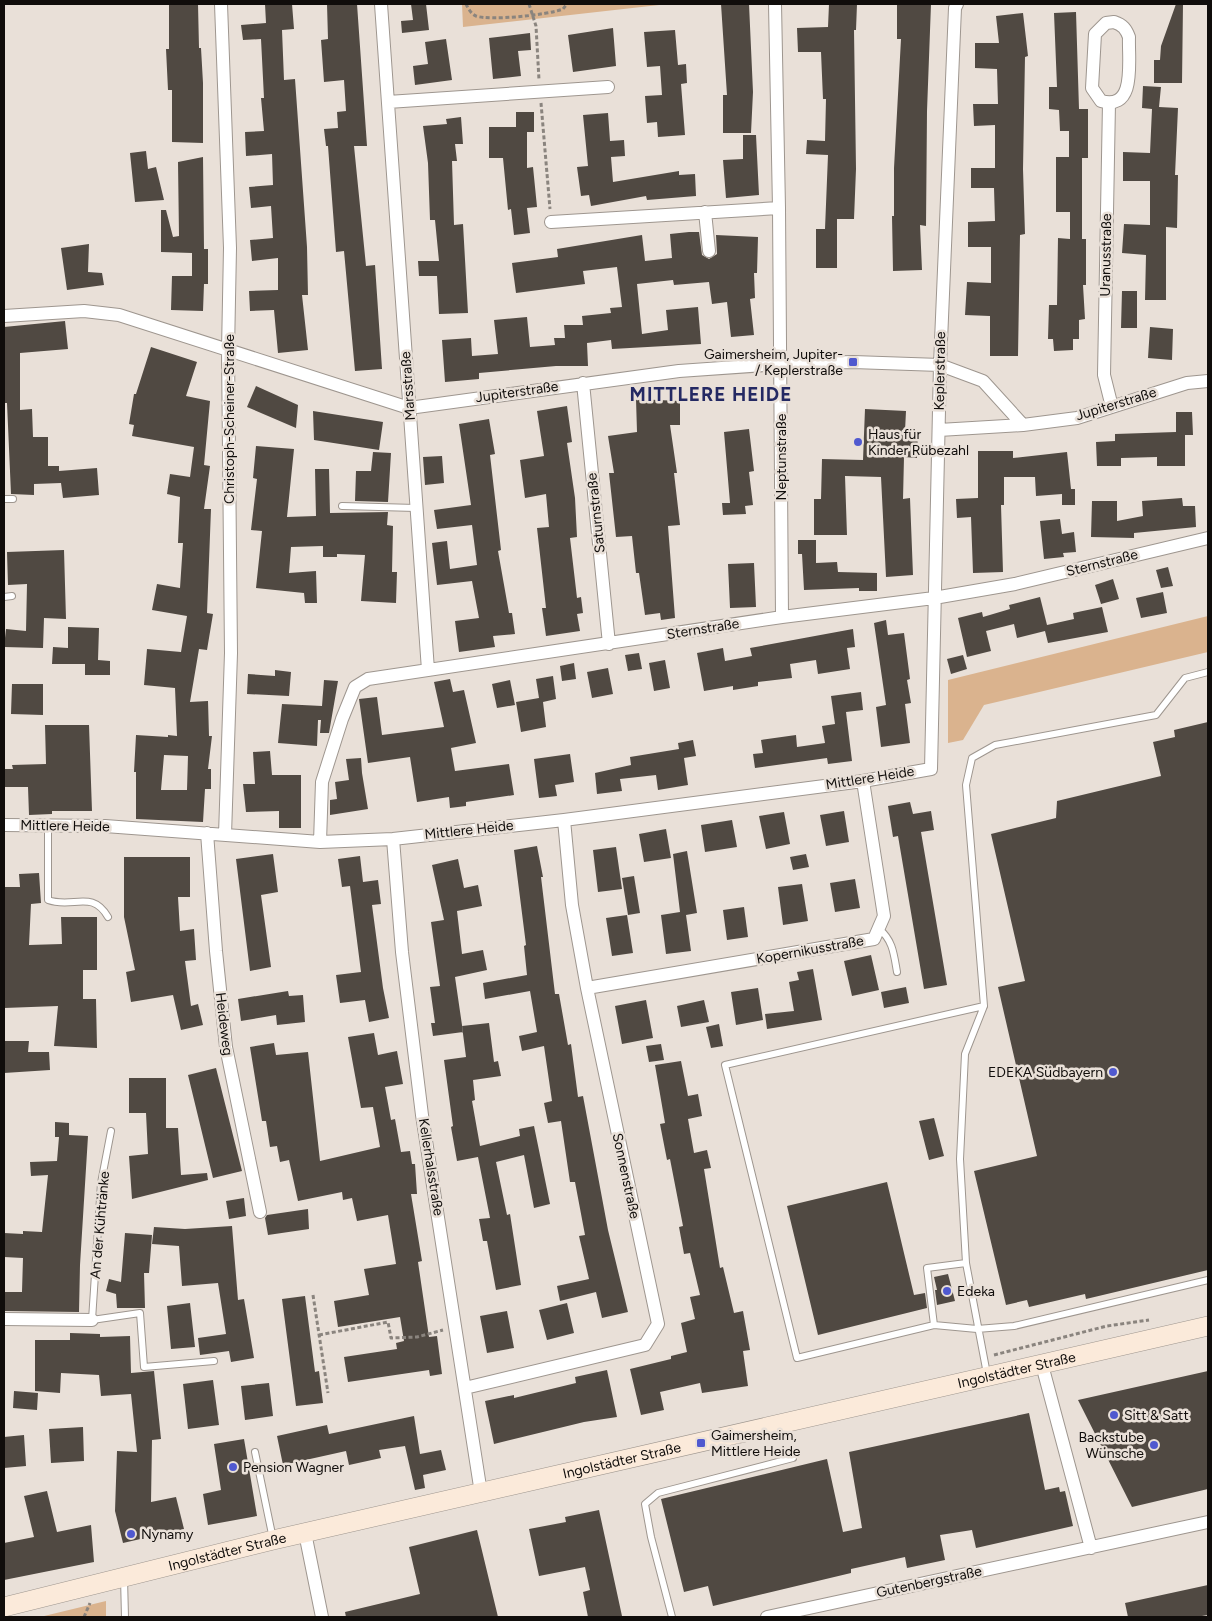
<svg xmlns="http://www.w3.org/2000/svg" width="1212" height="1621" font-family="Figtree,sans-serif">
<style>
.green{fill:#dab38e}
.building{fill:#504942;fill-rule:evenodd}
.lines{fill:none;stroke-linecap:round;stroke-linejoin:round}
.lane-casing{stroke:#9e968f;stroke-width:8}
.street-casing{stroke:#9e968f;stroke-width:14}
.secondary-casing{stroke:#9e968f;stroke-width:20}
.path{stroke:#8a847e;stroke-width:3;stroke-dasharray:4 2.5;stroke-linecap:butt}
.lane{stroke:#fff;stroke-width:6}
.street{stroke:#fff;stroke-width:12}
.secondary{stroke:#fbeada;stroke-width:19}
.poi-dot{fill:#5059cf;stroke:#e9e0d8;stroke-width:2}
.labels{text-anchor:middle;dominant-baseline:central;stroke-width:5;stroke-linejoin:round;paint-order:stroke}
.street-label{font-size:14px;fill:#100d0b;stroke:#e9e0d8}
.poi-label{font-size:14px;fill:#100d0b;stroke:#e9e0d8;text-anchor:start}
.district-label{font-size:19px;font-weight:bold;letter-spacing:1px;fill:#242963;stroke:#e9e0d8}
</style>
<rect width="100%" height="100%" fill="#e9e0d8"/>
<path class="green" d="M462,4H668L463,27Z
M1208,616V652L984,705L963,740L948,743V680Z
M106,1601V1617H40Z"/>
<path class="building" d="M169,4H198L199,48H201L203,83V143L172,142V90H168L166,49H169Z
M265,4H292L294,29L282,30L284,80L295,79L307,247L308,295H302L308,350L278,353L274,310L250,311L249,291L278,290V258L252,261L250,240L273,238L271,206L251,208L249,187L273,185L272,154L246,156L245,132L264,131L261,98H264L261,39L243,40L241,25L266,23Z
M327,4H357L367,146H354L366,266L375,265L382,369L355,371L344,251L336,252L328,146H326L324,129L338,128L337,112L346,111L344,80L324,82L321,40L328,39Z
M411,4H426L429,30L402,33L401,21L413,20Z
M721,4H749L753,92L751,133H723V95H727Z
M829,4H857L856,30H854L856,169L854,219H837V268H816V229H825L828,155L806,154L807,140L825,141L826,99H823L821,52H798L797,28L828,27Z
M897,4H931L927,111L926,226L920,225L922,270L893,271L892,216H894V168L901,39H897Z
M1176,4H1183L1182,83H1154V60H1160L1161,46Z
M1076,12L1079,109H1088V158H1082V239H1086V285H1083L1085,319L1079,320V339H1073V350L1054,351L1053,339H1048L1049,305H1057L1058,238L1070,239V212H1056V157H1069V131H1060L1059,110L1049,109V87H1057L1054,13Z
M1023,13L1028,56L1025,57L1023,169L1025,234L1020,235L1018,356H990V316L965,315L967,282L991,283V247H968V222L995,221L994,188H971V168H995V125L974,126L973,104H998L997,69L975,68V43H999L996,16Z
M613,28L616,66L573,72L568,35Z
M675,30L678,65L686,64L687,83L681,84L685,135L658,137L657,122L647,123L645,96L662,95L660,66L647,67L644,32Z
M530,33L531,50L518,51L521,76L493,79L489,38Z
M446,39L452,80L415,85L413,66L428,64L425,42Z
M1143,86L1161,87L1159,107L1178,108L1175,175H1178L1177,228L1166,227V300H1145L1146,255L1122,253L1124,224L1150,225V181H1123V152L1150,153L1152,109L1142,108Z
M516,112H534V132H527V168L533,167L537,207L527,208L530,233L514,235L511,209L508,210L503,158H489V127H516Z
M608,113L610,141L624,140L625,156L611,157L613,182L679,171V175L695,174L696,196L647,200L646,196L591,206L589,195L581,196L577,167L588,166L583,115Z
M461,117L463,144H455L457,161H452L454,225L463,224L468,313L439,314L437,276H419L418,261H439L435,220H430L428,163L423,126L447,124L446,119Z
M743,135H756L759,195L726,198L723,160L743,159Z
M146,151L148,169L156,167L164,200L135,202L130,153Z
M203,157L204,249H208V284H204L203,311L171,310L172,276H192V253L161,252V210H166L173,237L179,236L178,162Z
M689,232H699L702,255L709,259L717,254L716,235L758,237L757,273H754L755,298L750,299L754,335L731,337L727,302L712,304L709,282L674,285L673,280L637,284L642,334L668,330L666,310L698,307L701,344L612,349L611,340L587,343L588,366H556L479,373V379L445,382L442,340L471,338L472,356L498,354L494,320L527,317L530,347L555,345L554,338H565L564,325H583L582,316L611,313L610,308L622,307L617,267L583,271L585,284L516,293L512,263L558,257L557,249L642,235L645,261L672,258L670,234Z
M89,244L88,272L102,273L104,285L67,290L61,248Z
M1122,291H1137V328H1121Z
M65,321L68,349L20,353V410L32,409L33,437H48V466H59V471L97,468L99,495L63,498L61,483L34,484V495L11,494L7,403H4V327Z
M1150,327L1173,329L1172,360L1148,358Z
M151,347L197,362L186,396L210,401L204,465L210,466L204,509H211L207,613L213,614L207,650L199,649L190,702L208,701L209,736H212L208,769H211V789H205L203,822L136,819V772H134L136,735L168,737V735L177,736L175,688L144,685L147,649L181,652L187,616L152,610L157,584L180,588L183,543H178L180,497L167,494L170,474L190,477L194,447L132,436L134,425L129,424L134,394H136ZM164,755L188,756L187,790H161Z
M256,386L298,405L296,428L247,407Z
M636,399L680,401V425H670L677,473H674L680,525L668,526L675,618L661,620L660,613L645,615L639,573H636L632,536L616,537L609,473H614L608,436L637,432Z
M567,406L572,442L567,443L575,498L577,537L570,538L577,598L581,597L583,613L577,614L580,631L546,636L542,608H546L537,528L549,527L546,494L525,498L520,460L544,456L537,411Z
M865,409L906,411L905,431H918L917,458L904,457L903,499L910,498L913,575L886,577L881,477L845,476L847,535H814V499H821L822,459L863,460Z
M313,411L383,422L379,450L314,440Z
M1176,412H1192L1193,435H1185V466H1157V457L1121,458V466H1097L1096,442L1115,441V434L1176,432Z
M489,419L495,454L490,455L501,550L498,551L509,613H512L515,634L493,636L495,647L459,652L455,621L479,618L472,581L437,585L432,543L447,541L450,569L477,565L472,525L437,529L434,510L471,505L459,424Z
M749,429L754,471L749,472L753,505L745,506L746,514L723,515L722,503H730L724,432Z
M256,446L294,449L287,517L316,516L315,469H329L330,513L388,512L387,525L393,526L392,572H397L396,603L361,601L365,555L337,554V557H323V546L291,547L289,573L316,571L317,603H305L304,593L256,588L262,531L251,530L257,479L253,478Z
M978,451H1013V458L1067,452L1071,489H1075V505H1062V494L1036,496L1035,477H1004V505H1001L1003,572L973,573L971,517L957,518L956,499L978,498Z
M373,452L391,453L388,502L355,501L356,471H371Z
M442,456L444,483L425,485L423,457Z
M1182,498L1183,506H1195L1196,527L1134,533V538L1091,537L1092,501H1117V521L1143,516L1142,501Z
M1060,519L1062,534L1074,532L1076,552L1063,553L1064,557L1044,559L1040,521Z
M798,540H816V563L837,562L838,572L877,573V591H859V588L804,590L802,554H798Z
M64,550L66,619L44,618L43,648L4,647L6,629L26,631L27,584L8,585L7,552Z
M754,563L756,607L730,608L728,564Z
M1168,567L1173,586L1161,588L1156,570Z
M1113,579L1119,599L1101,604L1095,585Z
M1163,592L1167,613L1141,618L1136,598Z
M1040,597L1047,625L1074,619L1073,613L1102,607L1108,632L1048,643L1045,631L1017,638L1014,624L986,631L991,651L967,657L958,618L982,612L983,617L1010,609L1009,605Z
M886,620L888,635L904,633L910,679L907,680L911,703L905,704L910,743L881,747L876,707L886,705L874,623Z
M68,627L99,628L98,660L110,661V675H85V664H52L53,647L68,648Z
M853,629L855,647L847,648L850,669L818,674L816,660L790,664L792,678L758,682V686L733,690V686L704,691L697,653L723,648L725,661L752,656L750,648Z
M639,653L642,669L628,671L625,655Z
M963,655L967,669L951,674L947,659Z
M665,660L670,688L654,691L649,663Z
M574,663L576,679L562,681L560,666Z
M608,668L613,694L592,698L587,672Z
M275,670L291,672L289,696L247,694L248,674L275,676Z
M553,676L556,699L543,702L546,727L521,732L516,702L539,698L536,679Z
M450,679L453,692L464,690L476,743L451,748L455,771L509,764L514,795L466,802V806L450,808L449,797L417,802L410,757L368,763L359,699L377,697L382,735L444,727L434,682Z
M324,680L338,681L329,733H320L321,720H318L317,746L278,743L282,704L322,706Z
M510,680L515,705L497,708L492,684Z
M12,684H43V715L11,714Z
M861,692L863,710L846,712L852,761L828,764L827,758L755,768L753,754L763,753L761,740L796,735L797,747L825,743L822,726L835,724L831,696Z
M1208,722V1270L1086,1299L1085,1294L1029,1307L1027,1300L1006,1305L974,1171L1037,1156L998,987L1025,981L991,834L1056,818L1057,801L1161,776L1153,742L1175,737L1174,730Z
M45,725H89L92,811H52V814L29,815L28,787H4V769H13L12,765L46,764Z
M693,740L696,756L684,758L688,785L658,790L656,775L620,779L622,791L597,794L595,773L631,765L630,757L679,749L678,743Z
M270,751L272,775H301V828H279V811L246,812L243,784H255L253,752Z
M570,754L574,782L555,785L557,796L539,798L534,759Z
M361,758L362,773L368,809L330,815V800L337,799L335,782L349,780L346,759Z
M910,802L913,814L931,811L934,830L921,832L947,985L924,989L898,836L893,837L888,806Z
M844,811L849,842L826,846L820,815Z
M784,812L790,844L766,849L759,816Z
M732,820L737,847L705,852L701,825Z
M666,829L671,858L644,862L639,834Z
M537,846L543,877H541L555,994H559L568,1045L571,1044L578,1097L583,1096L608,1230L628,1312L602,1318L596,1292L560,1301L557,1286L589,1279L579,1236L585,1235L575,1182H570L561,1121L548,1123L544,1103L552,1101L544,1046L522,1051L519,1036L537,1032L530,991L485,999L483,983L527,975L524,946L526,945L514,850Z
M616,847L622,889L598,892L593,850Z
M687,851L697,913L686,915L691,951L666,954L661,915L680,912L673,854Z
M273,854L278,892L261,895L271,967L250,971L236,859Z
M806,854L809,867L793,870L790,857Z
M360,856L363,882L378,880L381,904L372,905L383,988L389,1018L369,1022L365,1000L340,1003L336,975L361,972L350,886L342,887L338,859Z
M124,857H190V897H178L180,931L194,929L196,960L185,961L191,1006L198,1004L203,1025L181,1030L173,995L131,1002L126,972L135,970L124,917Z
M458,859L464,888L478,885L482,906L457,911L462,954L483,950L487,970L455,977L463,1032L433,1036L431,1023H435L430,987L440,986L431,922L444,920L432,865Z
M39,873L41,903L31,904L29,945L62,944L61,917H97V970H83V999H96L97,1048L54,1046L58,1006L4,1008V887H20L19,874Z
M634,876L640,913L628,915L622,878Z
M855,879L860,908L835,912L830,883Z
M802,884L808,921L783,925L778,887Z
M744,907L748,937L727,940L723,910Z
M627,915L633,953L612,956L606,918Z
M871,955L879,990L852,996L844,961Z
M813,969L822,1020L767,1029L765,1014L794,1011L789,982L799,980L797,972Z
M906,987L909,1003L884,1008L881,992Z
M758,988L763,1020L736,1025L731,992Z
M288,991L289,996L303,995L305,1022L277,1025L276,1015L241,1021L238,999Z
M646,1000L653,1038L622,1044L615,1006Z
M704,1000L709,1022L681,1027L677,1006Z
M489,1023L494,1062L498,1061L501,1076L473,1080L475,1100L472,1101L480,1146L520,1136L519,1129L534,1126L550,1204L534,1208L524,1155L496,1162L507,1215L510,1214L521,1285L496,1290L487,1241H483L479,1219L490,1218L478,1157L457,1161L451,1127L453,1126L444,1060L466,1057L462,1026Z
M719,1024L723,1046L711,1048L706,1027Z
M374,1033L378,1055L397,1051L403,1084L385,1087L391,1120L395,1119L401,1152L410,1151L412,1164H415L417,1194H411L422,1261L418,1262L429,1337L437,1336L442,1374L430,1376L429,1370L348,1382L344,1357L397,1349L396,1343L404,1341L400,1317L338,1327L334,1301L369,1295L364,1269L396,1264L388,1215L357,1221L352,1198L343,1200L342,1192L298,1201L289,1160L280,1162L277,1146L270,1147L266,1121H262L250,1047L274,1043L276,1055L308,1052L320,1161L380,1147L373,1107L361,1108L348,1037Z
M4,1041H29L28,1052H49L50,1070L4,1073Z
M661,1044L664,1060L649,1062L646,1046Z
M681,1061L688,1096L698,1094L702,1116L688,1119L694,1153L707,1150L711,1168L704,1169L720,1268L723,1267L734,1313L743,1311L750,1350L743,1351L748,1386L702,1393L700,1383L660,1392L664,1410L641,1415L630,1369L671,1359V1356L687,1352L681,1323L695,1319L690,1297L700,1295L690,1253L684,1254L679,1227L683,1226L670,1159L667,1160L660,1124L665,1123L655,1065Z
M216,1068L242,1171L213,1178L188,1075Z
M129,1078H166V1128H178L181,1175L207,1173L208,1180L132,1199L129,1156L148,1154L146,1113H129Z
M934,1118L944,1156L929,1160L919,1121Z
M55,1122L69,1123V1135L88,1136L80,1265L79,1312L4,1311V1292H22L23,1258L4,1257V1233L23,1234V1231L42,1232L48,1175L31,1176L30,1162L57,1161L59,1137H55Z
M887,1182L914,1295L925,1293L927,1308L818,1335L787,1206Z
M244,1198L246,1216L229,1219L226,1201Z
M308,1209L309,1229L268,1235L265,1218L267,1215Z
M232,1226L238,1300L244,1299L254,1358L231,1362L229,1351L200,1355L198,1338L226,1334L218,1283L182,1286L179,1246L152,1244L154,1227L185,1229Z
M125,1233L152,1235L149,1273H144L145,1308H117L116,1294L106,1291L109,1279L121,1282Z
M948,1274L955,1301L937,1305L935,1290H937L934,1277Z
M305,1296L315,1372L319,1371L323,1403L296,1406L282,1299Z
M190,1303L195,1347L171,1349L167,1306Z
M567,1303L574,1333L547,1340L539,1310Z
M507,1311L514,1348L487,1353L480,1316Z
M70,1333L100,1334V1337L130,1336L131,1373L154,1371L161,1439L152,1440L151,1502L176,1497L184,1529L123,1543L115,1511L117,1451L137,1452L131,1394L101,1396L99,1375L61,1373L60,1393L35,1391V1340H70Z
M607,1370L617,1417L584,1422L494,1444L485,1401L514,1395V1398L576,1383L575,1377Z
M1208,1371V1489L1132,1507L1078,1400Z
M213,1380L219,1425L188,1429L183,1384Z
M269,1383L273,1416L245,1420L241,1386Z
M14,1391L38,1393L37,1410L13,1408Z
M1029,1413L1045,1490L1059,1487L1060,1492L1065,1491L1073,1526L976,1548L972,1530L940,1535L945,1560L907,1568L905,1557L851,1569V1573L713,1606L708,1586L684,1592L661,1499L827,1459L843,1532L862,1528L849,1452Z
M414,1416L420,1454L441,1450L446,1470L423,1475L425,1488L415,1490L405,1446L379,1450L381,1458L349,1465L346,1451L283,1465L277,1436L327,1425L329,1434Z
M83,1427L84,1461L51,1463L49,1429Z
M24,1435L26,1466L4,1468V1437Z
M244,1439L257,1516L208,1525L203,1494L221,1490L214,1444Z
M47,1491L57,1532L91,1525L94,1562L4,1580V1543L34,1537L24,1496Z
M599,1510L622,1616L614,1617H588L583,1592L590,1590L585,1567L539,1576L529,1529L566,1522L565,1517Z
M477,1530L498,1617H346L345,1612L420,1594L409,1547Z
M1208,1585V1615L1196,1617H1128L1125,1603Z"/>
<g class="lines">
<defs>
<path id="lane" d="M4,499H13
M342,506L416,508
M4,597L12,596
M48,826V900C73,909 92,889 108,917
M879,929C893,940 894,955 897,972
M984,1006L725,1065L797,1358L934,1325L977,1329L1014,1326L1208,1280
M111,1131L101,1183L92,1320L140,1313L144,1367L214,1361
M934,1325L927,1268L966,1263
M987,1374L966,1263L960,1159L965,1054L984,1006L966,785L972,758L995,745L1156,715L1185,678L1208,672
M255,1452L273,1539
M124,1578L125,1617
M672,1617L651,1537L645,1504L658,1493L793,1458"/>
<path id="street" d="M221,4L230,248L228,351L231,653L225,835
M381,4L428,670
M775,4L779,208L782,617
M1114,22C1123,25 1126,29 1129,37C1128,60 1137,111 1101,101L1092,88L1095,34L1106,23Z
M388,102L608,87
M1109,103L1104,375L1112,407
M705,212L709,251
M551,222L779,208
M4,316L84,311L119,315L409,408L679,371L780,364L853,362L940,365L983,381L1023,425L1077,418L1187,383L1208,381
M583,383L609,644
M939,430L1023,425
M4,825L105,826L320,842L393,839L564,820L863,781L931,769L940,365L955,8L957,4
M207,833L216,951L226,1047L260,1212
M393,839L402,952L422,1115L481,1493
M320,842L322,782L342,719L355,687L368,679L782,617L934,598L1015,584L1208,538
M587,988L874,939L884,916L863,781
M4,1319L92,1320
M1042,1365L1091,1548
M465,1388L645,1345L658,1324L587,988L572,905L564,820
M305,1533L322,1617
M767,1617L1208,1522"/>
<g id="secondary">
<path id="s1" d="M4,1607L273,1540L1208,1326"/>
</g>
</defs>
<use href="#lane" class="lane-casing"/>
<use href="#street" class="street-casing"/>
<use href="#secondary" class="secondary-casing"/>
<path class="path" d="M466,4C468,8 471,14 476,16C490,21 548,15 563,9L567,4
M529,4L536,26L539,80
M541,103L550,209
M313,1295L328,1393
M319,1335L388,1322L391,1338L417,1337L443,1330
M994,1355L1107,1326L1149,1320
M84,1617L90,1603"/>
<use href="#lane" class="lane"/>
<use href="#street" class="street"/>
<use href="#secondary" class="secondary"/>
</g>
<g class="poi-dot">
<rect x="848" y="357" width="10" height="10" rx="2.5"/>
<circle cx="858" cy="442" r="5"/>
<circle cx="1113" cy="1072" r="5"/>
<circle cx="947" cy="1291" r="5"/>
<circle cx="1114" cy="1415" r="5"/>
<rect x="696" y="1438" width="10" height="10" rx="2.5"/>
<circle cx="1154" cy="1445" r="5"/>
<circle cx="233" cy="1467" r="5"/>
<circle cx="131" cy="1534" r="5"/>
</g>
<g class="labels">
<g class="street-label">
<text transform="translate(1106 255) rotate(-89)">Uranusstraße</text>
<text transform="translate(940 371) rotate(-89)">Keplerstraße</text>
<text transform="translate(408 386) rotate(-94)">Marsstraße</text>
<text transform="translate(517 392) rotate(-8)">Jupiterstraße</text>
<text transform="translate(1116 404) rotate(-17)">Jupiterstraße</text>
<text transform="translate(229 419) rotate(-90)">Christoph-Scheiner-Straße</text>
<text transform="translate(781 457) rotate(-90)">Neptunstraße</text>
<text transform="translate(596 513) rotate(-96)">Saturnstraße</text>
<text transform="translate(1102 563) rotate(-14)">Sternstraße</text>
<text transform="translate(703 629) rotate(-9)">Sternstraße</text>
<text transform="translate(870 778) rotate(-9)">Mittlere Heide</text>
<text transform="translate(65 826) rotate(1)">Mittlere Heide</text>
<text transform="translate(469 830) rotate(-6)">Mittlere Heide</text>
<text transform="translate(810 950) rotate(-10)">Kopernikusstraße</text>
<text transform="translate(224 1024) rotate(83)">Heideweg</text>
<text transform="translate(431 1167) rotate(81)">Kellerhalsstraße</text>
<text transform="translate(626 1176) rotate(78)">Sonnenstraße</text>
<text transform="translate(100 1225) rotate(-85)">An der Kühtränke</text>
<text stroke="none"><textPath href="#s1" startOffset="1040">Ingolstädter Straße</textPath></text>
<text stroke="none"><textPath href="#s1" startOffset="635">Ingolstädter Straße</textPath></text>
<text stroke="none"><textPath href="#s1" startOffset="230">Ingolstädter Straße</textPath></text>
<text transform="translate(929 1582) rotate(-12)">Gutenbergstraße</text>
</g>
<g class="poi-label">
<text x="843" y="354" text-anchor="end">Gaimersheim, Jupiter-<tspan x="843" dy="16">/ Keplerstraße</tspan></text>
<text x="868" y="434">Haus für<tspan x="868" dy="16">Kinder Rübezahl</tspan></text>
<text x="1103" y="1072" text-anchor="end">EDEKA Südbayern</text>
<text x="957" y="1291">Edeka</text>
<text x="1124" y="1415">Sitt &amp; Satt</text>
<text x="711" y="1435">Gaimersheim,<tspan x="711" dy="16">Mittlere Heide</tspan></text>
<text x="1144" y="1437" text-anchor="end">Backstube<tspan x="1144" dy="16">Wünsche</tspan></text>
<text x="243" y="1467">Pension Wagner</text>
<text x="141" y="1534">Nynamy</text>
</g>
<g class="district-label">
<text x="711" y="394">MITTLERE HEIDE</text>
</g>
</g>
<rect width="1212" height="1621" fill="none" stroke="#100d0b" stroke-width="10"/>
</svg>
